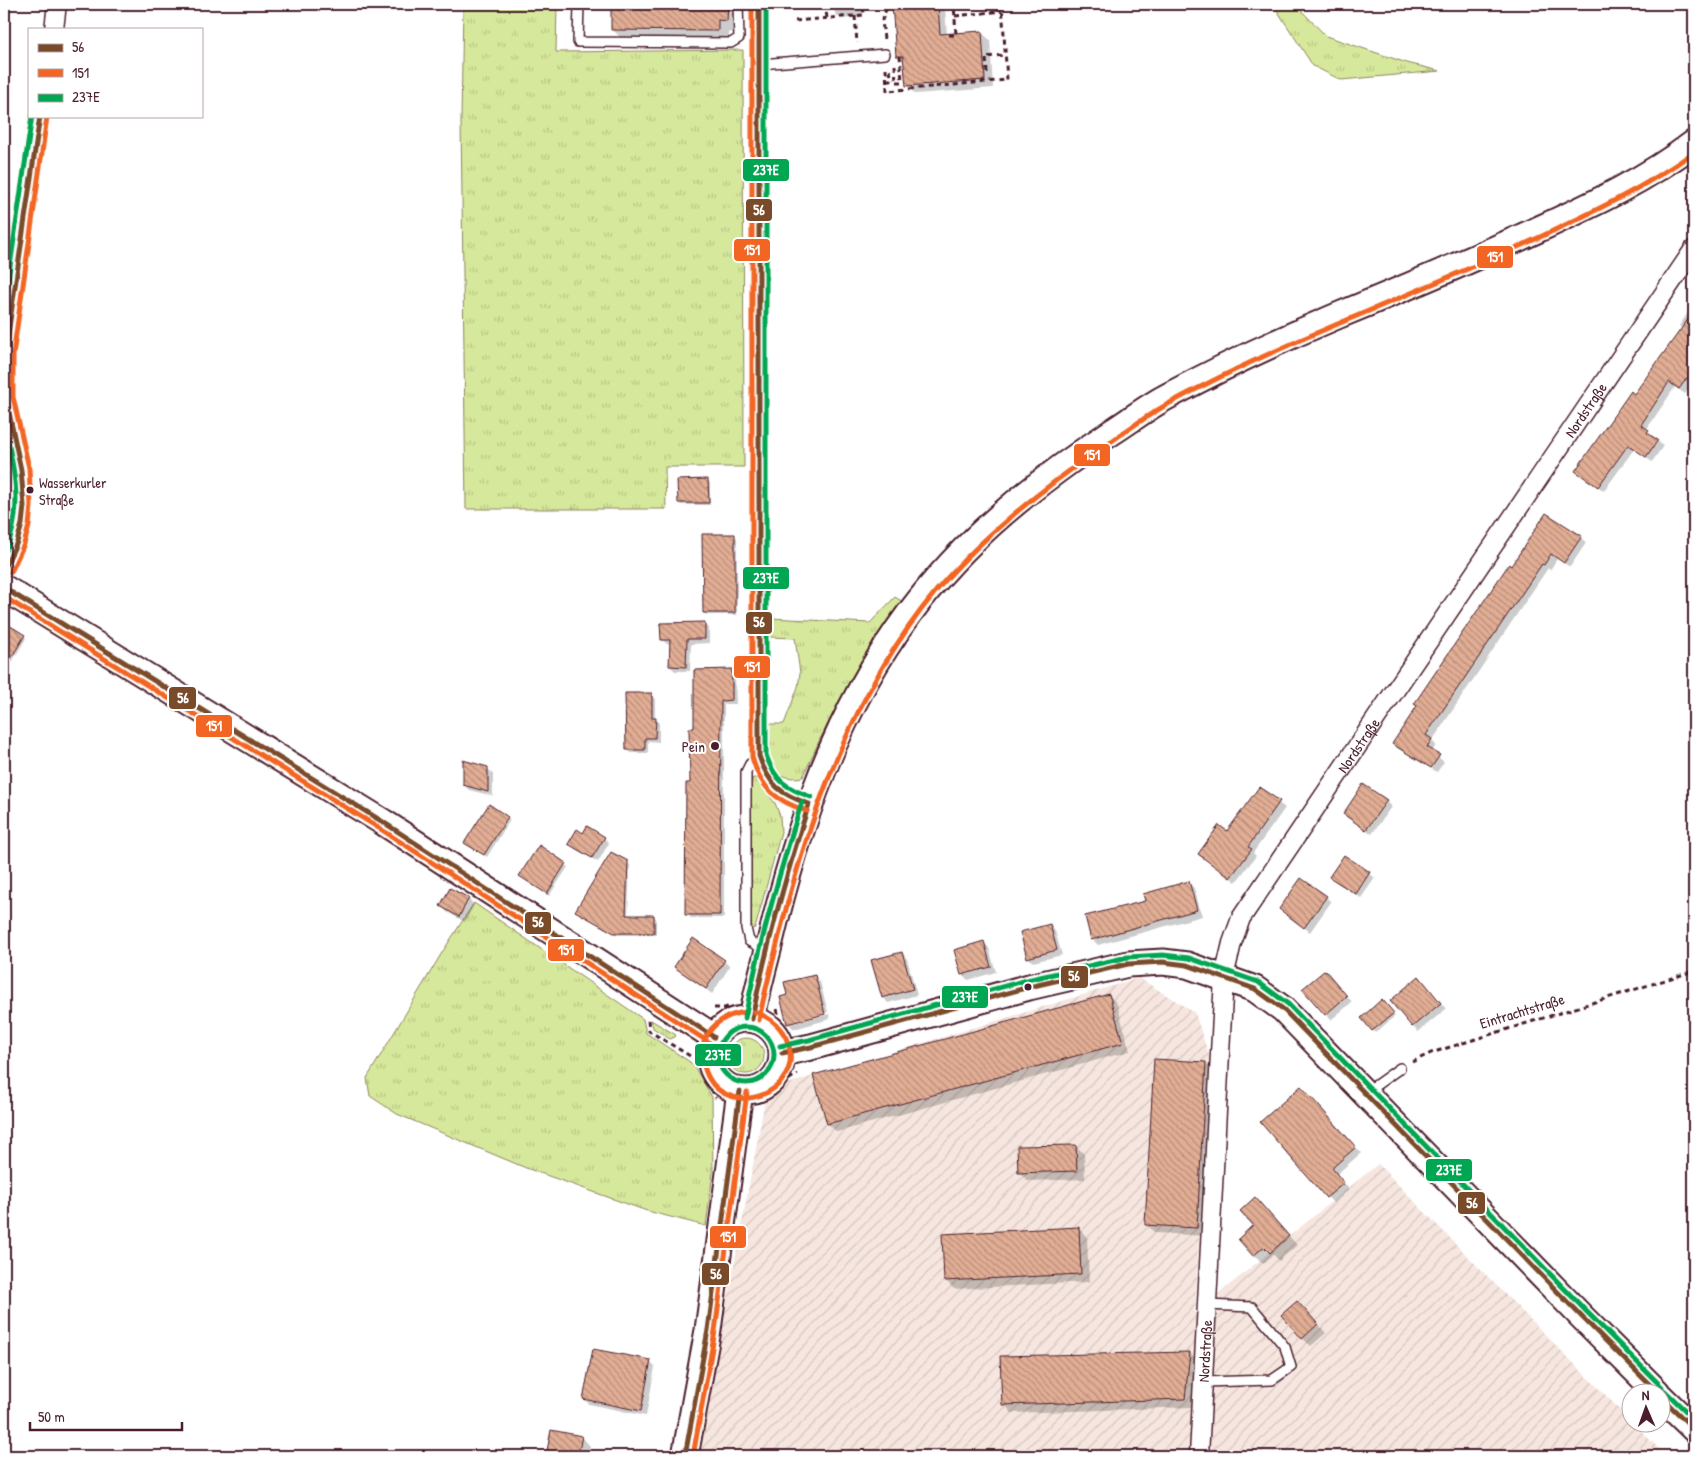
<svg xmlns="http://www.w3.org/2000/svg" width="1698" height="1460" font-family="'Patrick Hand',sans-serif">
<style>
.industrial{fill:url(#industrial-furrows)}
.grass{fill:url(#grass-tufts);stroke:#908463}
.shadow{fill:#0003}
.building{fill:url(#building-back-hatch);stroke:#4a1f2b}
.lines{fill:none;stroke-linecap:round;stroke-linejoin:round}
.lane-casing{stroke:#4a1f2b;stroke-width:12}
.street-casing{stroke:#4a1f2b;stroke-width:21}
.secondary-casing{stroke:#4a1f2b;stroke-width:29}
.path{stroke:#4a1f2b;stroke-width:3;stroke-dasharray:5 4;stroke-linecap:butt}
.lane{stroke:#fff;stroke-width:9}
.street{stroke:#fff;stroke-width:18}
.secondary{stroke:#fff;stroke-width:25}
.bus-1-casing{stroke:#fff;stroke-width:9}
.bus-2-casing{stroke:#fff;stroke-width:9}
.bus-3-casing{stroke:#fff;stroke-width:9}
.bus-1{stroke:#7a4b2a;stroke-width:5}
.bus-2{stroke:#f26522;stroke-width:5}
.bus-3{stroke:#00a651;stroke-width:5}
.bus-dot{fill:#4a1f2b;stroke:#fff;stroke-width:2}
.labels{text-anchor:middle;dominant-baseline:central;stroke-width:4;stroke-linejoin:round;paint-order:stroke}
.bus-label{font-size:14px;fill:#4a1f2b;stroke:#fff;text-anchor:start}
.street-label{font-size:15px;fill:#4a1f2b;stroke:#fff}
.poi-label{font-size:15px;fill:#4a1f2b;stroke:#fff;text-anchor:end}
.line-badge{stroke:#fff;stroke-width:2}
.badge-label{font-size:14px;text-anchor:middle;font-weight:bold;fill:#fff}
</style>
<defs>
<pattern id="industrial-furrows" width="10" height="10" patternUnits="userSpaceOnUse" patternTransform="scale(1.25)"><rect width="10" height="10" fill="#f6e6df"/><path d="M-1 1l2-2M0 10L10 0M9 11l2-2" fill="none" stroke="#d4c5c0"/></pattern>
<pattern id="grass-tufts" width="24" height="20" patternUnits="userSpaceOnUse" patternTransform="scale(1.25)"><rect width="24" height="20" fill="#d6e89b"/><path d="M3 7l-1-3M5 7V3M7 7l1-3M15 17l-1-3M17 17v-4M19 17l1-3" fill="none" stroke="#b9c786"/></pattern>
<pattern id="building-back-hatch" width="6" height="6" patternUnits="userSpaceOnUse" patternTransform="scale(1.25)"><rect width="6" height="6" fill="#e1ad94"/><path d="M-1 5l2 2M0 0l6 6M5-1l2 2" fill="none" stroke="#b88c79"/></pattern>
</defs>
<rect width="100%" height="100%" fill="#fff"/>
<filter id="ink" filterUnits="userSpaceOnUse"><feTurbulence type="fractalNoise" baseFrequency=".02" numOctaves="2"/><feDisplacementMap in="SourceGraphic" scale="10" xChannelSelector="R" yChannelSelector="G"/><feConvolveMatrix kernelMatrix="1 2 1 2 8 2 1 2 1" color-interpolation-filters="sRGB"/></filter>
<g filter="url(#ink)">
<path class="industrial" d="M1139,978L1195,1013L1209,1056L1195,1313L1378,1164L1483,1272L1666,1456H698L767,1090Z"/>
<path class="grass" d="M463,4H557L556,52L743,50L744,467H665L666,509H466L461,119Z
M1273,4H1295L1326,36L1407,63L1440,71L1341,80L1313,66Z
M895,597L903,602L855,672L820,739L803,777C765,784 769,750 768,724H784L798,687L800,673L795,638L769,637V618L870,623Z
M753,778H755L775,803L780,816L781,832L756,925L754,929L750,923V784Z
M474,903L643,1019L646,1033L690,1062L695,1068L712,1097L713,1172L706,1226L647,1211L526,1168L397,1114L370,1096L367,1078L443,951Z
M651,1020L676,1035L675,1037L670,1039L653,1028Z
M728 1056a18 18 0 1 1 36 0a18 18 0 1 1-36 0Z"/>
<path class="shadow" d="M612,4H738V32H729V42L624,41L612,29Z
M834,4H889L862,7L863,17L841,19L835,14Z
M894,4H942L945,7L947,35L981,32L990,40L993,88L915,94L907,85L905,63L898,56Z
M1694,304V383L1685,394L1675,387L1646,430L1663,446L1652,462L1634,449L1604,491L1576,471L1635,395L1683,329L1679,326Z
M708,481L710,483V505H681L679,503Z
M734,535L737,538V615H707L704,613Z
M1581,537L1586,543L1570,567L1557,559L1550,570L1548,568L1432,741L1436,745L1432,752L1444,762L1437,772L1399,749L1394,744L1512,567Z
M704,623L709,628V643L691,644L690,671H675L670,666L671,644H667L662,640Z
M4,624L26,638L4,676Z
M731,671L735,675L736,704H724V918H691L687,914L691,785L695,729Z
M651,694L655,698V719L659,723V742L648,741V753H631L627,749Z
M487,768L493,774V796L469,790L464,785Z
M1259,788L1285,808L1253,853L1256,856L1236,882L1199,854L1228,833Z
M1386,801L1391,807L1372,834L1344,814Z
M507,818L510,820L487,857L468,845Z
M583,835L604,838L609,843L598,862L575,849L570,844Z
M539,847L568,867L549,896L520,876Z
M627,862L630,865L628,916H653L656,918V935H618L579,913Z
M1369,873L1375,878L1361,898L1336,882L1331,877Z
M1189,883L1194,888L1202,916L1098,945L1093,940L1087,917L1147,902Z
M451,889L469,899L474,905L465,922L447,912L441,906Z
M1326,897L1331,902L1310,932L1281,909Z
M1050,925L1055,931L1062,955L1033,962L1028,957Z
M694,940L730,966L712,994L676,967Z
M984,942L989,948L996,972L968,980L962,974Z
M902,953L907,959L917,995L888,1003L883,997Z
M815,976L820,982L828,1012L790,1022V1024L829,1014L830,1019L794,1029L788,1023L789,996Z
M1330,977L1352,1002L1331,1020L1304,989Z
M1425,983L1446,1009L1418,1032L1412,1026Z
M1109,995L1117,1004L1130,1051L837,1132L828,1124Z
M1382,1001L1395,1016L1375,1033L1362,1018Z
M1206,1063L1214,1071L1205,1236L1155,1233L1146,1224Z
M1262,1122L1336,1125L1361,1153L1337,1174L1349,1189L1333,1203Z
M1076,1146L1084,1154L1085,1179L1028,1181L1019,1172Z
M1263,1207L1297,1245L1279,1261L1273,1254L1263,1264L1240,1239L1255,1226Z
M1078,1228L1087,1237L1089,1282L954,1289L945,1280Z
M1306,1311L1326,1333L1311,1346L1302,1338Z
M1190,1353L1198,1362L1194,1407L1012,1413L1004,1404Z
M650,1362L655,1367L646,1416L589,1404L584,1399Z
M552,1432L582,1437L590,1446L589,1456H547Z"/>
<path class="building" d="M611,4H728L727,21L718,20V31L611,30Z
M892,4H938L940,34L982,31L985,80L906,86L903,56H896Z
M1694,311V383L1687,378L1679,389L1669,382L1641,425L1649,430L1647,433L1658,440L1646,457L1628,445L1598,487L1575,471L1631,391L1634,394Z
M708,479L709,503H678L677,480Z
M1546,513L1582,536L1564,563L1551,554L1544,565L1542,564L1426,735L1432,739L1427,747L1440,755L1431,768L1392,744L1417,706L1414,704L1509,564L1511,566Z
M702,534H735V613H703Z
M4,622L25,635L4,670Z
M705,622V639H687L686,667L669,666L670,640H661L660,623Z
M732,669V700L721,701L720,915H685L686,783H690L689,728H694V670Z
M625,693H652V718H656L655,738H645V750H626Z
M463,760L488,767V792L463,785Z
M1363,784L1387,800L1366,830L1343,814Z
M1259,787L1280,801L1248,847L1252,849L1230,878L1198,854L1219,825L1227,831Z
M489,804L508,817L484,855L464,843Z
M587,826L605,837L592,858L568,844L577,829L583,833Z
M539,845L566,863L547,894L519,876Z
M611,852L628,861L626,915H654V933H614L575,911Z
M1344,855L1370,872L1356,894L1329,877Z
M1301,878L1327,896L1304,928L1279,909Z
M1189,881L1197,910L1091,940L1085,916L1145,901L1143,894Z
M450,888L469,898L459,917L440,906Z
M1050,924L1057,950L1027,958L1020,932Z
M693,938L725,960L706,989L674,967Z
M984,941L991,967L961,975L954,950Z
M902,952L913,989L882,998L871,960Z
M1325,970L1347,996L1325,1015L1302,989Z
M815,975L825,1014L787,1024L780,997L787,995L784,982Z
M1419,976L1441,1003L1412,1027L1390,1001Z
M1109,994L1123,1043L827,1124L813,1075Z
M1382,999L1394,1013L1372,1031L1361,1018Z
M1154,1059L1206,1062L1197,1228L1145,1225Z
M1301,1086L1356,1147L1332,1168L1344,1183L1326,1198L1260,1122Z
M1076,1145L1077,1171L1018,1173L1017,1146Z
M1255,1197L1289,1236L1270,1253L1264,1247L1253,1256L1238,1239L1253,1225L1240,1211Z
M1079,1227L1081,1274L944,1281L942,1234Z
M1297,1301L1318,1324L1302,1339L1281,1315Z
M593,1349L651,1360L641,1411L583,1399Z
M1190,1352L1185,1399L1002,1405L1000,1356Z
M551,1430L582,1436L578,1456H546Z"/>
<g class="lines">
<defs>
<path id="lane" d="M579,4L578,42L731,43L739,38L738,4
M760,64L885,54
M759,756L750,764L746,772V928L749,941L767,951
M1365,1093L1400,1068
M1203,1382L1272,1380L1291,1367L1285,1347L1252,1307L1207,1305"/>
<g id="street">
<path d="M759,4V756C768,786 780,795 809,804"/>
<path d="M54,29L57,4"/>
<path d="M4,569C8,560 14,551 17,542C35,496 14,443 6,398C3,374 5,352 8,329L40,116"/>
<path id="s1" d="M1199,1456L1224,977L1232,943L1241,918L1694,249"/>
</g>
<path id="secondary" d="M4,588L383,822L714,1037
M710 1055a36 36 0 1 1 72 0a36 36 0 1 1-72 0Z
M752,1019C756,994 763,970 769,946C797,828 836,712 909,614C965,538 1035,483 1112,432C1131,420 1150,405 1170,395C1224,366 1280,340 1337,316C1405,288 1472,260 1539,229C1592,205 1647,179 1694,143
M782,1053L811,1047L1029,987L1128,964L1163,962L1187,965L1255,989L1283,1009L1582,1317L1657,1392
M1660,1396L1694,1429
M685,1456L708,1330L740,1091"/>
</defs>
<use href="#lane" class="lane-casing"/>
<use href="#street" class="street-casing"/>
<use href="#secondary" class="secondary-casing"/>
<path class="path" d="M825,4L827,18
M855,16L857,43
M955,16L1002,11
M795,21L864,15L863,4
M949,35H956L954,4
M884,39L882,20L888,4
M895,65L896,82H902L900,56
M886,68L887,91L1007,80L1002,4
M987,73L986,57L1005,55
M887,80H891L890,67
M714,1008H725L731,1005
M777,1009C779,1017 781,1025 788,1029
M648,1020L649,1031L695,1059L716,1098
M1412,1062L1431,1053L1694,971
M761,1102C774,1093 784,1081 798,1074"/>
<use href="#lane" class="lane"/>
<use href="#street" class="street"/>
<use href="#secondary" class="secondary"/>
<defs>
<path id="bus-1" d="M759,4V756C769,785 780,794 809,804
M4,569L17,542L22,524L24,506L21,470L6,398L5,355L40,116
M4,588L383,822L714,1037
M752,1019C766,946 786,875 809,804
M782,1053L811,1047L1029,987L1128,964L1163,962L1187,965L1255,989L1283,1009L1582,1317L1657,1392
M1660,1396L1694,1429
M685,1456L708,1330L740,1091"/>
<path id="bus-2" d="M752,4V757C761,789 776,801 807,811
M11,572L24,544L29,526L31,506L29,468L13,397V355L47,117
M4,597L379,828L710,1043
M746,1012C718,1015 696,1036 704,1066C720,1126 811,1094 786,1038C779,1024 769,1017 755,1012
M759,1020C765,989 774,958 781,928C812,807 856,688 936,591C984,534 1044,487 1106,445C1126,431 1146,416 1168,404C1224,374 1282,347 1340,323C1407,295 1474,267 1540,237C1593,212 1646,187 1694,152
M693,1456L715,1331L747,1092"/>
<path id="bus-3" d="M766,4V755C775,781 786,788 811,797
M4,307L32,116
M4,424C14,467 25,512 4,553
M745,1018C759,944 779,873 802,802
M718 1055a28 28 0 1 1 56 0a28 28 0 1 1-56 0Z
M780,1046L809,1040L1027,980L1128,957L1163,955L1189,958L1258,982L1288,1004L1587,1312L1662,1387
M1665,1391L1694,1419"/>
</defs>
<use href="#bus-1" class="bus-1-casing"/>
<use href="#bus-2" class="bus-2-casing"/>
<use href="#bus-3" class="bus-3-casing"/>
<use href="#bus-1" class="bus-1"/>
<use href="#bus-2" class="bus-2"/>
<use href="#bus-3" class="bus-3"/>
</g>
</g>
<g class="bus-dot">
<circle cx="30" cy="490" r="4.5"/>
<circle cx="715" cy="746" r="5"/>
<circle cx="1028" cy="987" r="4.5"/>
</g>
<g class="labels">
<g class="bus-label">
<text x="39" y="482">Wasserkurler<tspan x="39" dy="17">Straße</tspan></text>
</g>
<g class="street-label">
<text stroke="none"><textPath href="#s1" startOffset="1155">Nordstraße</textPath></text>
<text stroke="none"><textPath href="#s1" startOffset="750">Nordstraße</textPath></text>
<text transform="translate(1522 1011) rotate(-17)">Eintrachtstraße</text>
<text stroke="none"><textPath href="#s1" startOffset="105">Nordstraße</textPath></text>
</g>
<g class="poi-label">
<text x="705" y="746">Pein</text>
</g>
</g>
<g class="line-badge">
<rect x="742" y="158" width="48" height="24" rx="5" fill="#00a651"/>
<rect x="745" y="198" width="28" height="24" rx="5" fill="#7a4b2a"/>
<rect x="733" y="238" width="38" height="24" rx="5" fill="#f26522"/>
<rect x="1476" y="245" width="38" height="24" rx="5" fill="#f26522"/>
<rect x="1073" y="443" width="38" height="24" rx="5" fill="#f26522"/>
<rect x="742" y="566" width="48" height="24" rx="5" fill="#00a651"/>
<rect x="745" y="611" width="28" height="24" rx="5" fill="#7a4b2a"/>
<rect x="733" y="655" width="38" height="24" rx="5" fill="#f26522"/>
<rect x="168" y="686" width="29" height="24" rx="5" fill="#7a4b2a"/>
<rect x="195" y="714" width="38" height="24" rx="5" fill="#f26522"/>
<rect x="524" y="911" width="28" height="24" rx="5" fill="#7a4b2a"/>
<rect x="547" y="938" width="38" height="24" rx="5" fill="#f26522"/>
<rect x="1060" y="965" width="29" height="24" rx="5" fill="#7a4b2a"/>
<rect x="941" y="985" width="48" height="24" rx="5" fill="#00a651"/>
<rect x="694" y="1043" width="48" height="24" rx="5" fill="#00a651"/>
<rect x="1425" y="1158" width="48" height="24" rx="5" fill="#00a651"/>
<rect x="1457" y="1191" width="29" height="24" rx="5" fill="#7a4b2a"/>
<rect x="709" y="1225" width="38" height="24" rx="5" fill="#f26522"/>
<rect x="701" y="1262" width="29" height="24" rx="5" fill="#7a4b2a"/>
</g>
<g class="badge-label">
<text x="766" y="175">237E</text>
<text x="759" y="215">56</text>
<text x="752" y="255">151</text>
<text x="1495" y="262">151</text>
<text x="1092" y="460">151</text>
<text x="766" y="583">237E</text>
<text x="759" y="627">56</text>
<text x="752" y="672">151</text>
<text x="183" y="703">56</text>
<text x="214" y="731">151</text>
<text x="538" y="927">56</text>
<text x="566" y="955">151</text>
<text x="1074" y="981">56</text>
<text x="965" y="1002">237E</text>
<text x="718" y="1060">237E</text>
<text x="1449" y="1175">237E</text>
<text x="1472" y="1208">56</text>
<text x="728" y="1242">151</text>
<text x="716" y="1279">56</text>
</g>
<rect width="1698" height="1460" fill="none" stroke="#fff" stroke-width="20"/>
<rect x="10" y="10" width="1678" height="1440" fill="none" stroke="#4a1f2b" stroke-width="2" filter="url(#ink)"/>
<rect x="28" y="28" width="175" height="90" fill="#ffffff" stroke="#b7a5aa"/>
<rect x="38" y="44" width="25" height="8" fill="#7a4b2a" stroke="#b7a5aa"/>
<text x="72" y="52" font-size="15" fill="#4a1f2b">56</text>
<rect x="38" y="69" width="25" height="8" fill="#f26522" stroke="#b7a5aa"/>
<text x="72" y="78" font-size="15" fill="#4a1f2b">151</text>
<rect x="38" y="94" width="25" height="8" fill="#00a651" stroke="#b7a5aa"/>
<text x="72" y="102" font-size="15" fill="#4a1f2b">237E</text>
<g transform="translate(1646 1408) rotate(358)"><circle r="24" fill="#ffffff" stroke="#b7a5aa"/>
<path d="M0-4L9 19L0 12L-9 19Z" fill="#4a1f2b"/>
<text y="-8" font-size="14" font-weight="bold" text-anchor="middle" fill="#4a1f2b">N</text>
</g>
<path d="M30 1422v8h152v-8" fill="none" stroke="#4a1f2b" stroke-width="2.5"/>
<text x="38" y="1422" font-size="15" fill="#4a1f2b" stroke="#ffffff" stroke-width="4" paint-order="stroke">50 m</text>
</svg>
